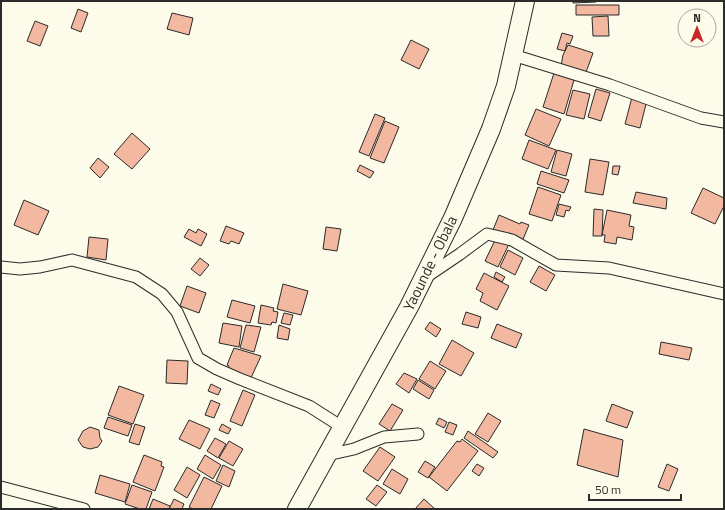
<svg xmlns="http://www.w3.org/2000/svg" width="725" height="510" font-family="'Titillium Web',sans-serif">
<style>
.building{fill:#f2b8a0;stroke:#2b2b2b}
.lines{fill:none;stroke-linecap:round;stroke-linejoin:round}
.minor-casing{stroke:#2b2b2b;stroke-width:13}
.trunk-casing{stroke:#2b2b2b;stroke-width:20}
.minor{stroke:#fdfbea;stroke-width:11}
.trunk{stroke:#fdfbea;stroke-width:18}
.labels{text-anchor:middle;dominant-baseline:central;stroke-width:3;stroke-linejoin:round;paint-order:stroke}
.street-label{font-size:15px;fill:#2b2b2b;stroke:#fdfbea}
</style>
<rect width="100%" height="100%" fill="#fdfbea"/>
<path class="building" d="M573,1H596V2L573,3Z
M576,5H619V15H576Z
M78,9L88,13L81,32L71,28Z
M172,13L193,18L189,35L167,29Z
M608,16L609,36H593L592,17Z
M35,21L48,26L40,46L27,41Z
M562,33L573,36L570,44L567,43L565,51L557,49Z
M411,40L429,49L419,69L401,60Z
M568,45L581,49L593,53L585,75L561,66L563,55Z
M554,73L574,80L564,114L543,107Z
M596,89L610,93L601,121L588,117Z
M573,90L590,94L584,119L566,115Z
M632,97L647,100L640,128L625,124Z
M536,109L561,119L549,146L525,135Z
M375,114L385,118L369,156L359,152Z
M385,121L399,127L384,163L370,158Z
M132,133L150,149L132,169L114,154Z
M529,140L556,150L548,169L522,159Z
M557,150L572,154L566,176L551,172Z
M98,158L109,167L100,178L90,168Z
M590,159L609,162L603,195L585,192Z
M360,165L374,172L370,178L357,171Z
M613,166H620L618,175L612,174Z
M541,171L569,180L564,193L537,184Z
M538,187L561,195L552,221L529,214Z
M703,188L724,198V206L715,224L691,213Z
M636,192L667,198L666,209L633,203Z
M24,200L49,211L38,235L14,225Z
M559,204L571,207L569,211L566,210L564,217L556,215Z
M594,209L603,210L602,236H593Z
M607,210L631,215L629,226L634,227L632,240L617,237L616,244L604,242L605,235H602Z
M499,215L520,224L521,222L529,225L521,244L516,239L493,230Z
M226,226L244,233L239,244L231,241L229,244L220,241Z
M326,227L341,229L337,251L323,249Z
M189,229L196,233L198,229L207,234L201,246L184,237Z
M89,237L108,239L106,260L87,257Z
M496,238L509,244L498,267L485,261Z
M508,250L523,258L515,275L500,267Z
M200,258L209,265L200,276L191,269Z
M539,266L555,275L546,291L530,282Z
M496,272L505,277L502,282L494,277Z
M484,273L509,286L497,310L480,301L483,293L476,289Z
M283,284L308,291L301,315L277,309Z
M187,286L206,293L199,313L180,306Z
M232,300L255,306L250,323L227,317Z
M261,305L274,308L273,311L278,312L276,323L272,322L271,325L258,323Z
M466,312L481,317L478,328L462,324Z
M284,313L293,315L290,325L281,323Z
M430,322L441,329L436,337L425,329Z
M223,323L242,326L239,347L219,343Z
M497,324L522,334L516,348L491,338Z
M246,325L261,327L254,352L240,348Z
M279,325L290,329L288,340L277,338Z
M452,340L474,353L461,376L439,364Z
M661,342L692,348L689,360L659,354Z
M234,348L261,356L250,380L228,370L229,366L227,365Z
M167,360L188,361L187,384L166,383Z
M430,361L446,371L435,389L419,379Z
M404,373L417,379L409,393L396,384Z
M418,380L434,390L429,399L413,389Z
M211,384L221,389L218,395L208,391Z
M119,386L144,395L133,424L108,415Z
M243,390L255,395L242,426L230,421Z
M211,400L220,404L214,418L205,415Z
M392,404L403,410L390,431L379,424Z
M612,404L633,412L627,428L606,421Z
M488,413L501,421L488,442L475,434Z
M108,417L132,425L128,436L104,428Z
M439,418L447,422L444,428L436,424Z
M189,420L210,429L200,449L179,439Z
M449,422L457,425L453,435L445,432Z
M135,424L145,427L139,445L129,442Z
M222,424L231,429L228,434L219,430Z
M90,427L99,430L100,438L102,441L98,447L90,449L83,447L78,440L83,431Z
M584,429L623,440L618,477L577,465Z
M468,431L498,452L493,458L464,438Z
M215,438L226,444L218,458L207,451Z
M462,439L478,451L447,491L429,477L457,441L460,442Z
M229,441L243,449L233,466L219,458Z
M380,447L395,457L378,481L363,471Z
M144,455L162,462L161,466L164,467L155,491L133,482Z
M205,455L221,465L213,479L197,469Z
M425,461L435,467L428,478L418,472Z
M477,464L484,468L479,476L472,471Z
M667,464L678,469L669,491L658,487Z
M223,465L235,471L229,487L216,481Z
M187,467L200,475L187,498L174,490Z
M392,469L408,479L400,494L383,484Z
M100,475L130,484L125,502L95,493Z
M204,477L222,486L211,509H193L189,507Z
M132,485L152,492L146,509H140L125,504Z
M377,485L387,492L376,506L366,499Z
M153,499L170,506L169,509H149Z
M174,499L184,504L182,509H169Z
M424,499L435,509H415Z"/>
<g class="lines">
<defs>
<path id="minor" d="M513,55L610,85L701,118L724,122
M1,267L20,269L40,267L72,260L136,277L162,294L177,312L198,358L217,369L240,379L309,406L342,427
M426,277L460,254L487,234L512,240L556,265L609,268L724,294
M327,455L354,449L384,437L418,434
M1,487L84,509"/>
<path id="trunk" d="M297,509L409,307L453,218L491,129L506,86L525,1"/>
</defs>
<use href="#minor" class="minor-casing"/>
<use href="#trunk" class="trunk-casing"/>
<use href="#minor" class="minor"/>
<use href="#trunk" class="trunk"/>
</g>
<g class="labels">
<g class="street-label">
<text transform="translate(430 263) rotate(-64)">Yaounde - Obala</text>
</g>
</g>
<rect width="725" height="510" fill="none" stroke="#2b2b2b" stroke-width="4"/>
<g transform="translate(697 28)"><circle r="19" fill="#fdfbea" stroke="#a9a89e"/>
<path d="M0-3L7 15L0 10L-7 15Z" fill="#c62828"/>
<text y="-6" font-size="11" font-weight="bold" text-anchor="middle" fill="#2b2b2b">N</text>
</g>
<path d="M589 494v6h92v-6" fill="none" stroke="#2b2b2b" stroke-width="2"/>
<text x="595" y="494" font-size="12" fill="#2b2b2b" stroke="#fdfbea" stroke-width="3" paint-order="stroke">50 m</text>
</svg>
